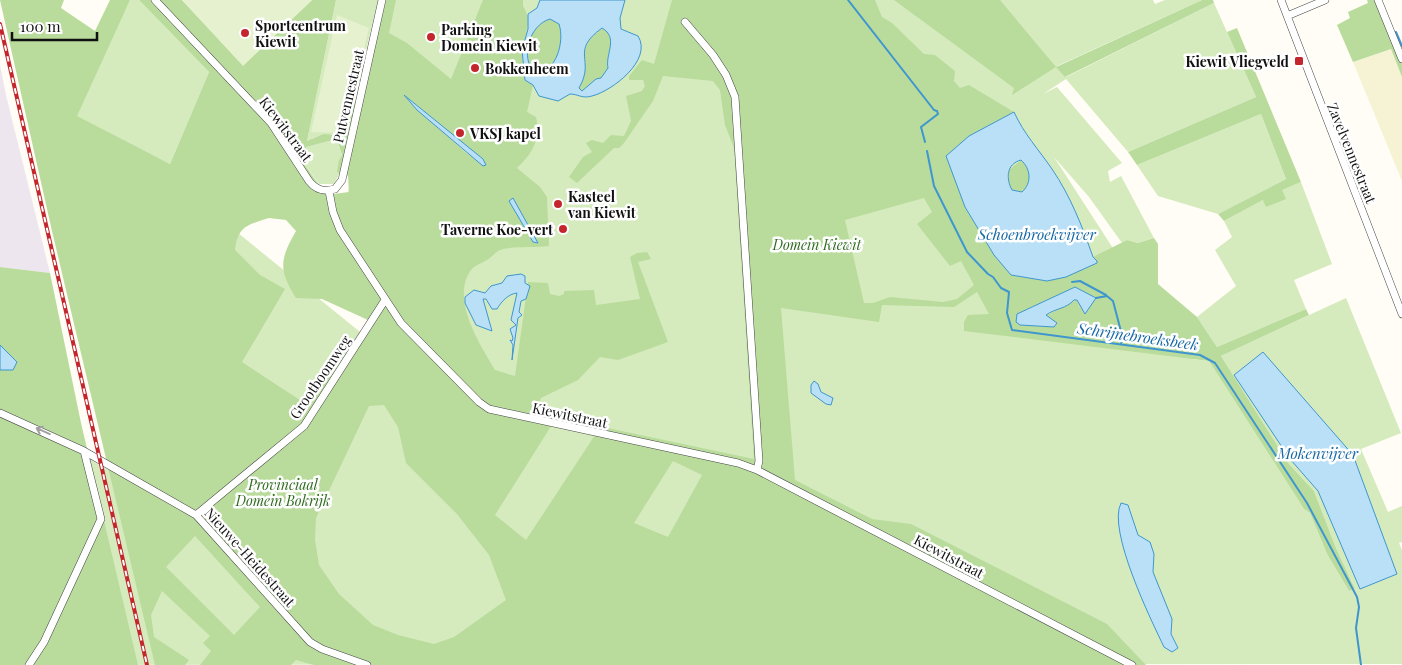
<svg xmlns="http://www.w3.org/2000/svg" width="1402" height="665" font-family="'Playfair Display',serif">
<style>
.industrial{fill:#eee6ef}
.farmland{fill:#f6f3d4}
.green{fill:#d5ebbd}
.forest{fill:#b9dc9c;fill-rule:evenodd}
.pitch{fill:#e6f2cf}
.water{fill:#b9e0f7;stroke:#3f96cf;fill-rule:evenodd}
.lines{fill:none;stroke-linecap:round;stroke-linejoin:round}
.stream{stroke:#3f96cf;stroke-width:2}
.street-casing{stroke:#444;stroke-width:8}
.street{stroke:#fff;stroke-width:7}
.rail-casing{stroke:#c4262e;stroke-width:4}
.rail{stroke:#fff;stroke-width:2;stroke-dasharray:5.5;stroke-linecap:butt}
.oneway{stroke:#a0a0a0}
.poi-dot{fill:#c4262e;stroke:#fff;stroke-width:2}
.labels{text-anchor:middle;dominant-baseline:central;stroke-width:5;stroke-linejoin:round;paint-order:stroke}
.poi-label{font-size:14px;font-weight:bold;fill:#111;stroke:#fff;text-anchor:start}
.street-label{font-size:14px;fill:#111;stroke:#fff}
.park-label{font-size:14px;font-style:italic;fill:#2f6b1f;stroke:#fff}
.water-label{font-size:15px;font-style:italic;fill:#1768a6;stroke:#fff}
</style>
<rect width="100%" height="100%" fill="#fffdf5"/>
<path class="industrial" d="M0,65L6,95L50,273L0,267Z"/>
<path class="farmland" d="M1391,49L1402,77V181L1353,62Z"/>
<path class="green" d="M130,0H139L209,72L170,164L127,143L439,396L358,271L348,192L391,0H1153L1155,4L1165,0H1202L1057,66L1066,77L1214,3L1256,97L1128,152L1066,79L1043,94L1057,87L1122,163L1108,171L1110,182L1121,176L1154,238L1138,243L1127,240L1122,243L1089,197L1054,157L1118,256L1192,359L1209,361L1304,509L1310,513L1327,554L1349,591L1355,589L1336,548L1314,491L1289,464L1221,356L1346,298L1401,433L1361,449L1388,512L1402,506V542L1399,543L1402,550V664L0,665V408L110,471L12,49L110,41Z
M336,0H378L346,135L323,134L307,141Z
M1261,114L1286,179L1218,214L1158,196L1137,165Z
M329,141L338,143L342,156L339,160L340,173L334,184H319L298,155L304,153L305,147Z
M1301,182L1332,264L1294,280L1306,309L1217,347L1197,317L1236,286L1215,250L1232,237L1224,221L1263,200L1285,198L1281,190Z"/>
<path class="forest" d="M0,0H64L61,8L95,31L110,0H130L77,116L170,164L209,72L139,0H152L215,60L159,0H182L243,65L312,0H336L307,141L323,134L346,135L363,64L370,66L386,0H396L389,33L407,43L451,79L483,0H523V6C534,22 523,36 522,52C522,61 525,71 525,80L533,85L527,112L536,117C541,139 533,153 517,168L540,187L547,197L549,246C534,248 517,246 503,249C497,250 492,257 487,260C482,263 475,265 471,270C450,299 480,344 495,370L515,376L528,282L548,283L550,294L559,296L564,294V291L594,290L596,305L640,299L630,257L637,253L647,252L651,259L638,262L668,342L618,360L600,357L578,380L541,398L536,413L754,459L734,148L725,125L720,90L713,81L663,76L653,101L624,143L619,148H614L577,183L569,177L583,157L592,152L586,143L592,140L603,143L611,135L624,136L631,121L626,96L642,91L645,86L643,80H629V76L642,60L654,64L672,0H875L882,17L892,23L924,54L935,55L955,71L954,81L960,88L969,85L1014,112L969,136L965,207L994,255L1011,275L1047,281L1065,277L1097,263L1093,257L1127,240L1138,243L1154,238L1158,244V284L1197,317L1217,347L1306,309L1309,315L1221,356L1289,464L1314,491L1336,548L1355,589L1349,591L1327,554L1310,513L1304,509L1209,361L964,331V322L968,315L989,314L977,292L954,307L882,305L879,322L781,308L795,480L872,519L911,524L1107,624L1146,665H314L296,660L291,665H200L211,651L203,643L210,636L162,591L151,615L154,637L189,660L185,665H155L52,231ZM406,96L486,164L483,166C478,159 471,157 465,152C445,133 424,116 406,96ZM329,141L338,143L342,155L339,160L337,172L348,176L349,192L326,195L298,155L304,153L306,147ZM924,198L932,212L917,224L950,266L961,261L974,285L957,299L943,302L890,297L873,303H864L845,220ZM269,218L286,220L296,231C280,259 278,270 296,298L322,299L368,320L336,381L329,375L306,404L242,362L285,289L260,275L235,250C238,225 248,225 269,218ZM1075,287L1080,309L1077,300C1074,301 1050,313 1046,316L1057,323L1054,327L1017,314ZM384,405L398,427L406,463L457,514L489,555L506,600L454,637L434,644L398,635L373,625L339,594L319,565L315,540L316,518L369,406ZM553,423L597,432L526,540L495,515ZM673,461L702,475L668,537L634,523ZM195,536L260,607L234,635L166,567Z
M894,0H1000L1056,67L1202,0H1213L1214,3L1065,77L1056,67L1012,95L1014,88Z
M1367,0H1376L1402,65V77L1391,49L1353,62L1337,25L1350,18L1348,12L1368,3Z
M550,19L559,24C565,42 557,72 536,74C520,59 529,25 550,19Z
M603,28C618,40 605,53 608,68L601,78H597L582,92L579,88C596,60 570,51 603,28Z
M1237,28L1301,182L1282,190L1286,199L1266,207L1263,200L1224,221L1218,214L1286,179L1261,114L1137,165L1128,152L1256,97L1227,32Z
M1021,160C1031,169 1033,183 1022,192L1012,190L1009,183V170Z
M0,267L50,273L81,423L138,665H0V370L17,362L0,345Z"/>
<path class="pitch" d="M182,0H312L243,66Z
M337,15L369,28L344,133L311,132Z"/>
<path class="water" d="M540,0H625L620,18L621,29L638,36C653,60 612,91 592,96C582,99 578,94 570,94L558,101L539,96L533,85L525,80L522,50L528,29V14L537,8ZM550,19L559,24C565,42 556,72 536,74C519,59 529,25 550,19ZM602,28C619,38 605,54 608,68L601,78L596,79L582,91L579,88C596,59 569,52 602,28Z
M404,95L483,159L486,165L483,166L417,110Z
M1014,112C1024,134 1039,150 1052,169C1071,197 1082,226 1093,257L1097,261V263L1066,277L1047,281L1011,275L994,255L965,207L946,156L969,136ZM1021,160C1031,169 1032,183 1022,192L1012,190C1006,179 1006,164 1021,160Z
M513,198L538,243L533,242L509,201Z
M521,274L525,276V283L530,286L526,299L521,301L519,312L522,315L518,318L512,360L513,345L510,340L512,341L513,338L510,329L516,325L511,320L517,293C508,294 501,302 497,309H492L486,299H483L492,331L476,325L465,303V297L474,290L485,293L491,286L502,283L507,276Z
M1075,287L1096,298L1085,314L1077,300H1074C1066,309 1056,308 1046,315L1057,323L1054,327L1020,325L1016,322L1017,314Z
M0,345L17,362L13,370H0Z
M1263,352L1353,455L1397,574L1360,589L1318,491L1290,459L1234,375Z
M814,381L818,384L821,392L833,398L831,405L826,404L811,393V385Z
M1121,503L1128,505L1138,535L1150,542L1154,554L1153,572L1172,619L1171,634L1178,648L1172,652L1164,647C1151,620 1107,530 1121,503Z"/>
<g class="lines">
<path class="stream" d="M848,0L934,110L937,111L938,114L921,127L925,142
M1396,32L1402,46
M927,151L934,186L967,252L988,274L993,277L1001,288L1009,292L1007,313L1012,330L1200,355L1215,363L1307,503L1357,597L1359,607L1356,628L1361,665
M1072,282L1080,281L1106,295
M1096,298L1107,296L1113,301L1123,339L1121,343"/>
<defs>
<path id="street" d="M155,0L271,123L309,181C316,190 324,192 335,189L342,180L382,0
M1281,0L1402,314
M1378,0L1402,59
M1287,16L1325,0
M685,22L713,55L726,75L735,97L759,461L757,470
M329,191L333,212L340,230L401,323L479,402L489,409L738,463L757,470L1132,665
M0,413L84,451L196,515L310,642L322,649L367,665
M196,515L304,426L385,300
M29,665L44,642L101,519L84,451"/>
</defs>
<use href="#street" class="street-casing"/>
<use href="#street" class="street"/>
<defs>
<path id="rail" d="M0,24L147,665"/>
</defs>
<use href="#rail" class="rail-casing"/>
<use href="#rail" class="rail"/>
</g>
<defs><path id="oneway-shaft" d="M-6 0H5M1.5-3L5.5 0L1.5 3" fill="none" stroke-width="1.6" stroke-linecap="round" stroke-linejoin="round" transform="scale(1.25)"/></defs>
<use class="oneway" href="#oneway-shaft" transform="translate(43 431) rotate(-156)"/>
<g class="poi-dot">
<circle cx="245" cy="33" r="5"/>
<circle cx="431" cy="37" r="5"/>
<rect x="1294" y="56" width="10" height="10" rx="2.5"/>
<circle cx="475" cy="68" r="5"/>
<circle cx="460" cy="133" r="5"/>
<circle cx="558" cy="204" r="5"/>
<circle cx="563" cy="229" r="5"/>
</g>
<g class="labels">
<g class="poi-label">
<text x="255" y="25">Sportcentrum<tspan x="255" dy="16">Kiewit</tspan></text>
<text x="441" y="29">Parking<tspan x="441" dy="16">Domein Kiewit</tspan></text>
<text x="1289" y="61" text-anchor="end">Kiewit Vliegveld</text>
<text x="485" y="68">Bokkenheem</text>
<text x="470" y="133">VKSJ kapel</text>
<text x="568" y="196">Kasteel<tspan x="568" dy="16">van Kiewit</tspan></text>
<text x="553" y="229" text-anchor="end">Taverne Koe-vert</text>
</g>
<g class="street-label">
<text transform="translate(348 96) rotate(-77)">Putvennestraat</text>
<text transform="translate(286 129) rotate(53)">Kiewitstraat</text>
<text transform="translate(1352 153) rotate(68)">Zavelvennestraat</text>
<text transform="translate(320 377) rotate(-56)">Grootboomweg</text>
<text transform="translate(570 415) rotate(12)">Kiewitstraat</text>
<text transform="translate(949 556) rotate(28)">Kiewitstraat</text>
<text transform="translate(250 557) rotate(48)">Nieuwe-Heidestraat</text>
</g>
<g class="park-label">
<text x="817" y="244">Domein Kiewit</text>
<text x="283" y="484">Provinciaal<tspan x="283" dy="16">Domein Bokrijk</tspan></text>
</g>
<g class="water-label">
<text x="1037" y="234">Schoenbroekvijver</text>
<text transform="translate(1138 336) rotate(8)">Schrijnebroeksbeek</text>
<text x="1318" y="453">Mokenvijver</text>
</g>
</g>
<path d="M12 32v8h85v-8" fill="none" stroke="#111111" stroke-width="2.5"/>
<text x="20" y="32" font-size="15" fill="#111111" stroke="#ffffff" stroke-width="4" paint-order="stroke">100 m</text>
</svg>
